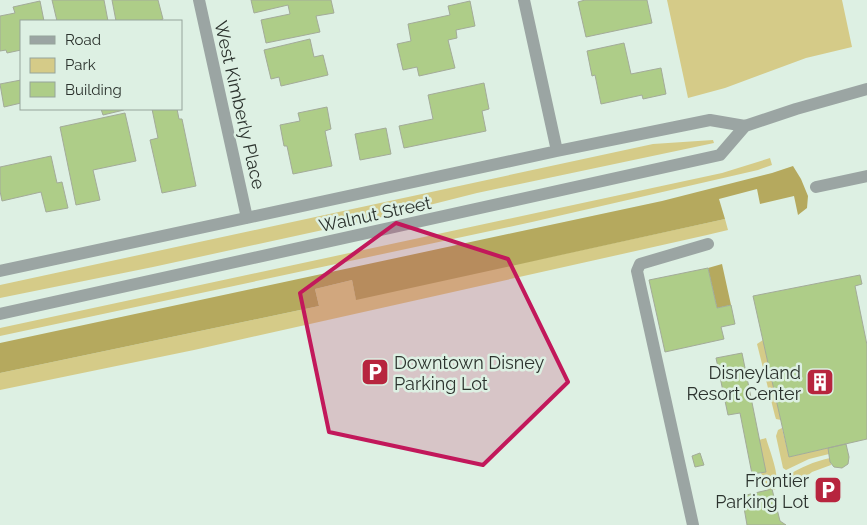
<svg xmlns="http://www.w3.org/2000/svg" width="867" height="525" font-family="Raleway,sans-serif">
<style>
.green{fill:#d5cb88}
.forest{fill:#b5a95e}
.building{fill:#aecd88;stroke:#a3ab99}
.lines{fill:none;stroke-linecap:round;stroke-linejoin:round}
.minor{stroke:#9ba5a3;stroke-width:12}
.marked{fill:#c2185b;fill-opacity:0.2;stroke:#c2185b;stroke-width:4;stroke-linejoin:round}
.labels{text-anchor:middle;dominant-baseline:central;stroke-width:5;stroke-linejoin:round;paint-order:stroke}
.street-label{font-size:18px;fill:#2c332e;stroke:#ddf0e3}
.poi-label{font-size:18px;fill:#2c332e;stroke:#ddf0e3;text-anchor:end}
</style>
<rect width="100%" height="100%" fill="#ddf0e3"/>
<path class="green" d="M667,0H842L852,47L806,58L725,88L688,98Z
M713,140L714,143L477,193L378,218L153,267L0,298V285L653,144Z
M770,158L772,165L758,170L532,222L0,336V328L722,173Z
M725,219L728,230L707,235L194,350L0,390V373L319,306L315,289L352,280L356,299Z
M763,340L781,420L776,419L775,416L757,344Z
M782,428L789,457L828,448L829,454L809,459L786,470L783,468L776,436L778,430Z
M766,438C770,452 781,477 775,490L772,489L768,491L761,473L759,440Z
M830,458L831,465L812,472L792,488L787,481V476C801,467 813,462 830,458Z"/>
<path class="forest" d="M793,166L801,179L808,196L807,208L798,215L794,196L760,204L757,189L719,199L725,219L356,300L352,280L315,289L319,306L0,373V343L662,201L772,173Z
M722,264L731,305L717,308L708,268Z"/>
<path class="building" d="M52,0H104L108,21H57Z
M112,0H158L163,19L159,21H116Z
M251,0H331L334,13L316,16L320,32L266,43L261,20L290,14L288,5L254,13Z
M585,0H647L652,23L586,37L578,2Z
M40,1L44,21H21V50L7,53L6,50L0,51V16L15,13L13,7Z
M470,1L475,26L456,30L457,38L448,40L455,68L419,76L417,67L403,70L397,44L411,41L408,24L450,15L448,6Z
M310,39L314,57L323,55L328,75L281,86L279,77L271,79L264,50Z
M624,43L631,74L661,68L666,94L643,99L642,95L601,104L595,75L592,76L587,51Z
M21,80V103L4,107L0,84Z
M484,83L489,109L482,111L486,131L404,148L399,126L433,119L428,95Z
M327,107L331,129L325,131L332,166L293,174L287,146H284L280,125L300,121L298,113Z
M101,109H124V110L103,115Z
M152,109H177L179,119H182L196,186L162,193L150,140L158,138Z
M125,113L136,161L93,170L100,200L76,205L60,127Z
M386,128L391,154L360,160L355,134Z
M51,156L57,183L62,182L68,208L46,212L41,192L2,201L0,191V167Z
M708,268L717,308L731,305L735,324L721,327L724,339L665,352L649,280Z
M860,275L862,284L855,286L867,345V439L789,457L753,296Z
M742,353L766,472L752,474L740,413L728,415L716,358Z
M846,444L849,457L848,464L842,468L834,467L830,462L828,448Z
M700,453L704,465L695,467L692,456Z
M772,489L780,521L786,525H747L742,496Z"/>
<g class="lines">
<path class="minor" d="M199,0L247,218
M524,0L557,151
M816,187L867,176
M0,271L557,151L710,120L745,126L796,109L867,89
M0,314L720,155L745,126
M693,525L637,271L640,264L708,244"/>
</g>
<path class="marked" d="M396,223L508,259L568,382L483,465L329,432L300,293Z"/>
<defs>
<symbol id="parking-square" viewBox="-11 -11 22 22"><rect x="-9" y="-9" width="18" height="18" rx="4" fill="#b7253e" stroke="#ddf0e3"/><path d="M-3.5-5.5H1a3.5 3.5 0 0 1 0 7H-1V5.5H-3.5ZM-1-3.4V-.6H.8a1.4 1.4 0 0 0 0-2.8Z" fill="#fff"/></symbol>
<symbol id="building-square" viewBox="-11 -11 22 22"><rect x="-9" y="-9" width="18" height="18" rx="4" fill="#b7253e" stroke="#ddf0e3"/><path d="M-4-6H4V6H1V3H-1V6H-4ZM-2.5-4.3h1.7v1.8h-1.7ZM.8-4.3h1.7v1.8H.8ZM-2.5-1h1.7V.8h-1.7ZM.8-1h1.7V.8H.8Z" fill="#fff"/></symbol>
</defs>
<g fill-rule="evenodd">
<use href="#parking-square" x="359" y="356" width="32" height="32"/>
<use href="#building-square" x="804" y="366" width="32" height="32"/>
<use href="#parking-square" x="812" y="474" width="32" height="32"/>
</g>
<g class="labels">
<g class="street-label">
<text transform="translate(240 105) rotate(77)">West Kimberly Place</text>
<text transform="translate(375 214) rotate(-12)">Walnut Street</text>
</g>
<g class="poi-label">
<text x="394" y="362" text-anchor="start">Downtown Disney<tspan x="394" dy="21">Parking Lot</tspan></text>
<text x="801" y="372">Disneyland<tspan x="801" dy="21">Resort Center</tspan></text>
<text x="809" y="480">Frontier<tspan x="809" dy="21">Parking Lot</tspan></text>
</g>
</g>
<rect x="20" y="20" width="162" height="90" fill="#ddf0e3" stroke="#96a49b"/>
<rect x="30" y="36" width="25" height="8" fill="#9ba5a3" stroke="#96a49b"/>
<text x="65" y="45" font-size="15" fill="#2c332e">Road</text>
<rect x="30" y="58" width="25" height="15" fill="#d5cb88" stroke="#96a49b"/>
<text x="65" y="70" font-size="15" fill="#2c332e">Park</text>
<rect x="30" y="82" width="25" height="15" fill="#aecd88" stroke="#96a49b"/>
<text x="65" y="95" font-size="15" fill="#2c332e">Building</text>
</svg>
